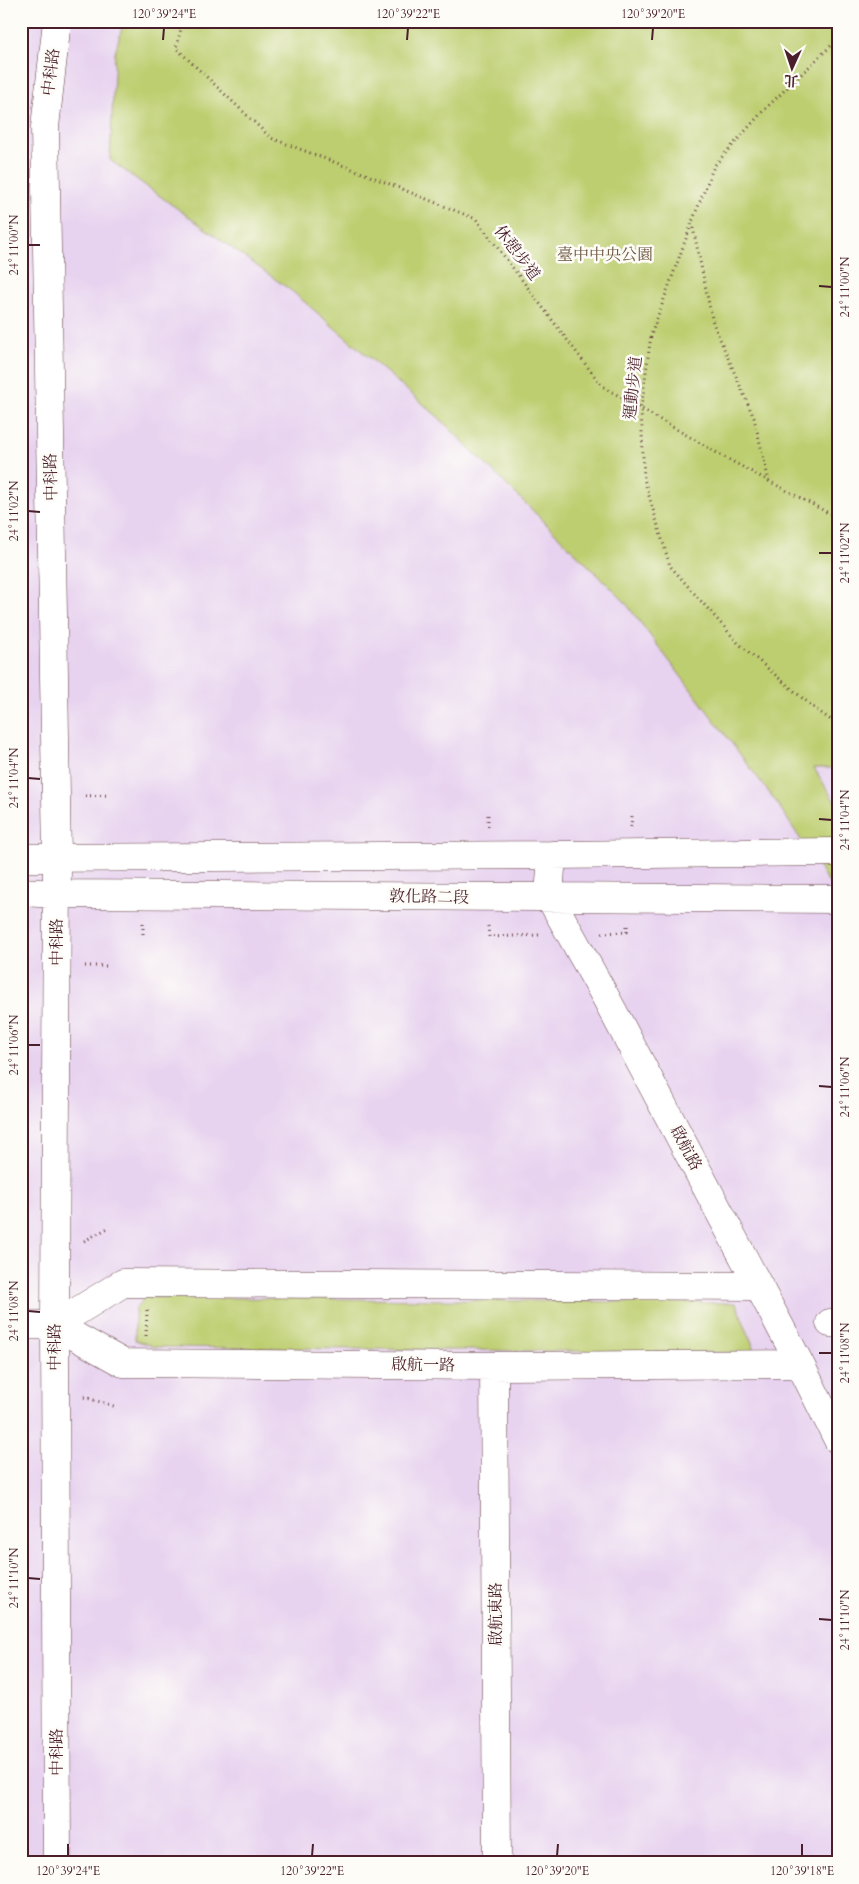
<svg xmlns="http://www.w3.org/2000/svg" width="859" height="1884" font-family="Cardo,'Noto Serif TC',serif">
<style>
.built{fill:#e7d2ef}
.green{fill:#bdce70;stroke:#84764e}
.lines{fill:none;stroke-linecap:round;stroke-linejoin:round}
.minor-casing{stroke:#633d43;stroke-width:29}
.path{stroke:#633d43;stroke-width:3;stroke-dasharray:1 4;stroke-linecap:butt}
.minor{stroke:#fff;stroke-width:28}
.ticks{fill:none;stroke:#4a1f2b;stroke-width:2}
.labels{text-anchor:middle;dominant-baseline:central;stroke-width:5;stroke-linejoin:round;paint-order:stroke}
.street-label{font-size:16px;fill:#4a1f2b;stroke:#fdfcf7}
.park-label{font-size:16px;fill:#6c5440;stroke:#fdfcf7}
.neatline{fill:none;stroke:#4a1f2b;stroke-width:2}
.ticks-label{font-size:12px;text-anchor:middle;fill:#4a1f2b}
</style>
<rect width="100%" height="100%" fill="#fdfcf7"/>
<filter id="ink" filterUnits="userSpaceOnUse"><feTurbulence type="fractalNoise" baseFrequency=".02" numOctaves="2"/><feDisplacementMap in="SourceGraphic" scale="10" xChannelSelector="R" yChannelSelector="G"/><feConvolveMatrix kernelMatrix="1 2 1 2 8 2 1 2 1" color-interpolation-filters="sRGB"/></filter>
<filter id="wash" filterUnits="userSpaceOnUse"><feTurbulence type="fractalNoise" baseFrequency=".0096" numOctaves="4" result="noise"/><feDisplacementMap in="SourceGraphic" scale="20" xChannelSelector="R" yChannelSelector="G"/><feGaussianBlur stdDeviation="1.12" result="paint"/><feColorMatrix in="noise" values="0 0 0 0 0 0 0 0 0 0 0 0 0 0 0 0 0 1.4 0 .05"/><feComposite in="paint" operator="in"/></filter>
<g filter="url(#wash)">
<rect width="100%" height="100%" fill="#efe5c8"/>
<path class="built" d="M21,21H838V1863H21Z"/>
<path class="green" d="M124,21H838V768H814L838,807V897L777,803L624,601L437,416L293,292L110,160L115,52Z
M145,1297L736,1303L756,1353L155,1347L135,1340V1309Z"/>
</g>
<g filter="url(#ink)">
<g class="lines">
<defs>
<path id="minor" d="M552,855L549,896L605,996L800,1364L838,1440
M21,858L552,855L838,852
M21,892L57,894L838,899
M830,1323H838
M21,1325H55L123,1363L494,1366L800,1364
M55,1325L123,1283L759,1286
M494,1366L497,1863
M57,1863L55,1325L57,858L45,127L57,21"/>
</defs>
<use href="#minor" class="minor-casing"/>
<path class="path" d="M183,21L176,48L271,138L360,172L476,219L602,386L726,458L832,515L838,509
M838,39L764,110L714,166L692,222L651,335L641,409L644,479L670,566L738,643L814,708L838,725
M692,223L713,323L754,418L769,481
M85,796L109,795
M21,797H28
M488,815V827
M631,827L632,816
M143,923V935
M488,926L489,937L539,935
M602,933L627,932V925
M21,966H29
M85,966H110
M21,1137L24,1270L21,1274
M84,1241L110,1227
M146,1336L147,1310
M84,1397L117,1407"/>
<use href="#minor" class="minor"/>
</g>
</g>
<path class="ticks" d="M163,40L164,28M407,40L408,28M652,40L653,28M28,245H40M819,286L832,287M28,511L40,512M819,553H832M28,778L40,779M819,819L832,820M28,1045H40M819,1086L832,1087M28,1311L40,1312M819,1353H832M28,1578L40,1579M819,1619L832,1620M68,1856V1844M312,1856L313,1844M557,1856L558,1844M802,1856V1844"/>
<g class="labels">
<g class="street-label">
<text transform="translate(51 72) rotate(-83)">中科路</text>
<text transform="translate(517 253) rotate(53)">休憩步道</text>
<text transform="translate(633 388) rotate(-84)">運動步道</text>
<text transform="translate(51 477) rotate(-91)">中科路</text>
<text transform="translate(429 897) rotate(1)">敦化路二段</text>
<text transform="translate(57 942) rotate(-90)">中科路</text>
<text transform="translate(686 1148) rotate(62)">啟航路</text>
<text transform="translate(55 1347) rotate(-90)">中科路</text>
<text transform="translate(423 1365) rotate(1)">啟航一路</text>
<text transform="translate(496 1614) rotate(-90)">啟航東路</text>
<text transform="translate(57 1752) rotate(-90)">中科路</text>
</g>
<g class="park-label">
<text x="605" y="255">臺中中央公園</text>
</g>
</g>
<rect width="859" height="1884" fill="none" stroke="#fdfcf7" stroke-width="55"/>
<g transform="translate(792 68) rotate(183)" stroke="#fdfcf7" stroke-width="4" paint-order="stroke">
<path d="M0-4L9 19L0 12L-9 19Z" fill="#4a1f2b"/>
<text y="-8" font-size="14" font-weight="bold" text-anchor="middle" fill="#4a1f2b">北</text>
</g>
<rect x="28" y="28" width="804" height="1828" class="neatline"/>
<g class="ticks-label">
<text x="164" y="18">120°39'24"E</text>
<text x="408" y="18">120°39'22"E</text>
<text x="653" y="18">120°39'20"E</text>
<text transform="translate(14 245) rotate(-90)" y="4">24°11'00"N</text>
<text transform="translate(845 287) rotate(-90)" y="4">24°11'00"N</text>
<text transform="translate(14 511) rotate(-90)" y="4">24°11'02"N</text>
<text transform="translate(845 553) rotate(-90)" y="4">24°11'02"N</text>
<text transform="translate(14 778) rotate(-90)" y="4">24°11'04"N</text>
<text transform="translate(845 820) rotate(-90)" y="4">24°11'04"N</text>
<text transform="translate(14 1045) rotate(-90)" y="4">24°11'06"N</text>
<text transform="translate(845 1087) rotate(-90)" y="4">24°11'06"N</text>
<text transform="translate(14 1311) rotate(-90)" y="4">24°11'08"N</text>
<text transform="translate(845 1353) rotate(-90)" y="4">24°11'08"N</text>
<text transform="translate(14 1578) rotate(-90)" y="4">24°11'10"N</text>
<text transform="translate(845 1620) rotate(-90)" y="4">24°11'10"N</text>
<text x="68" y="1875">120°39'24"E</text>
<text x="312" y="1875">120°39'22"E</text>
<text x="557" y="1875">120°39'20"E</text>
<text x="802" y="1875">120°39'18"E</text>
</g>
</svg>
